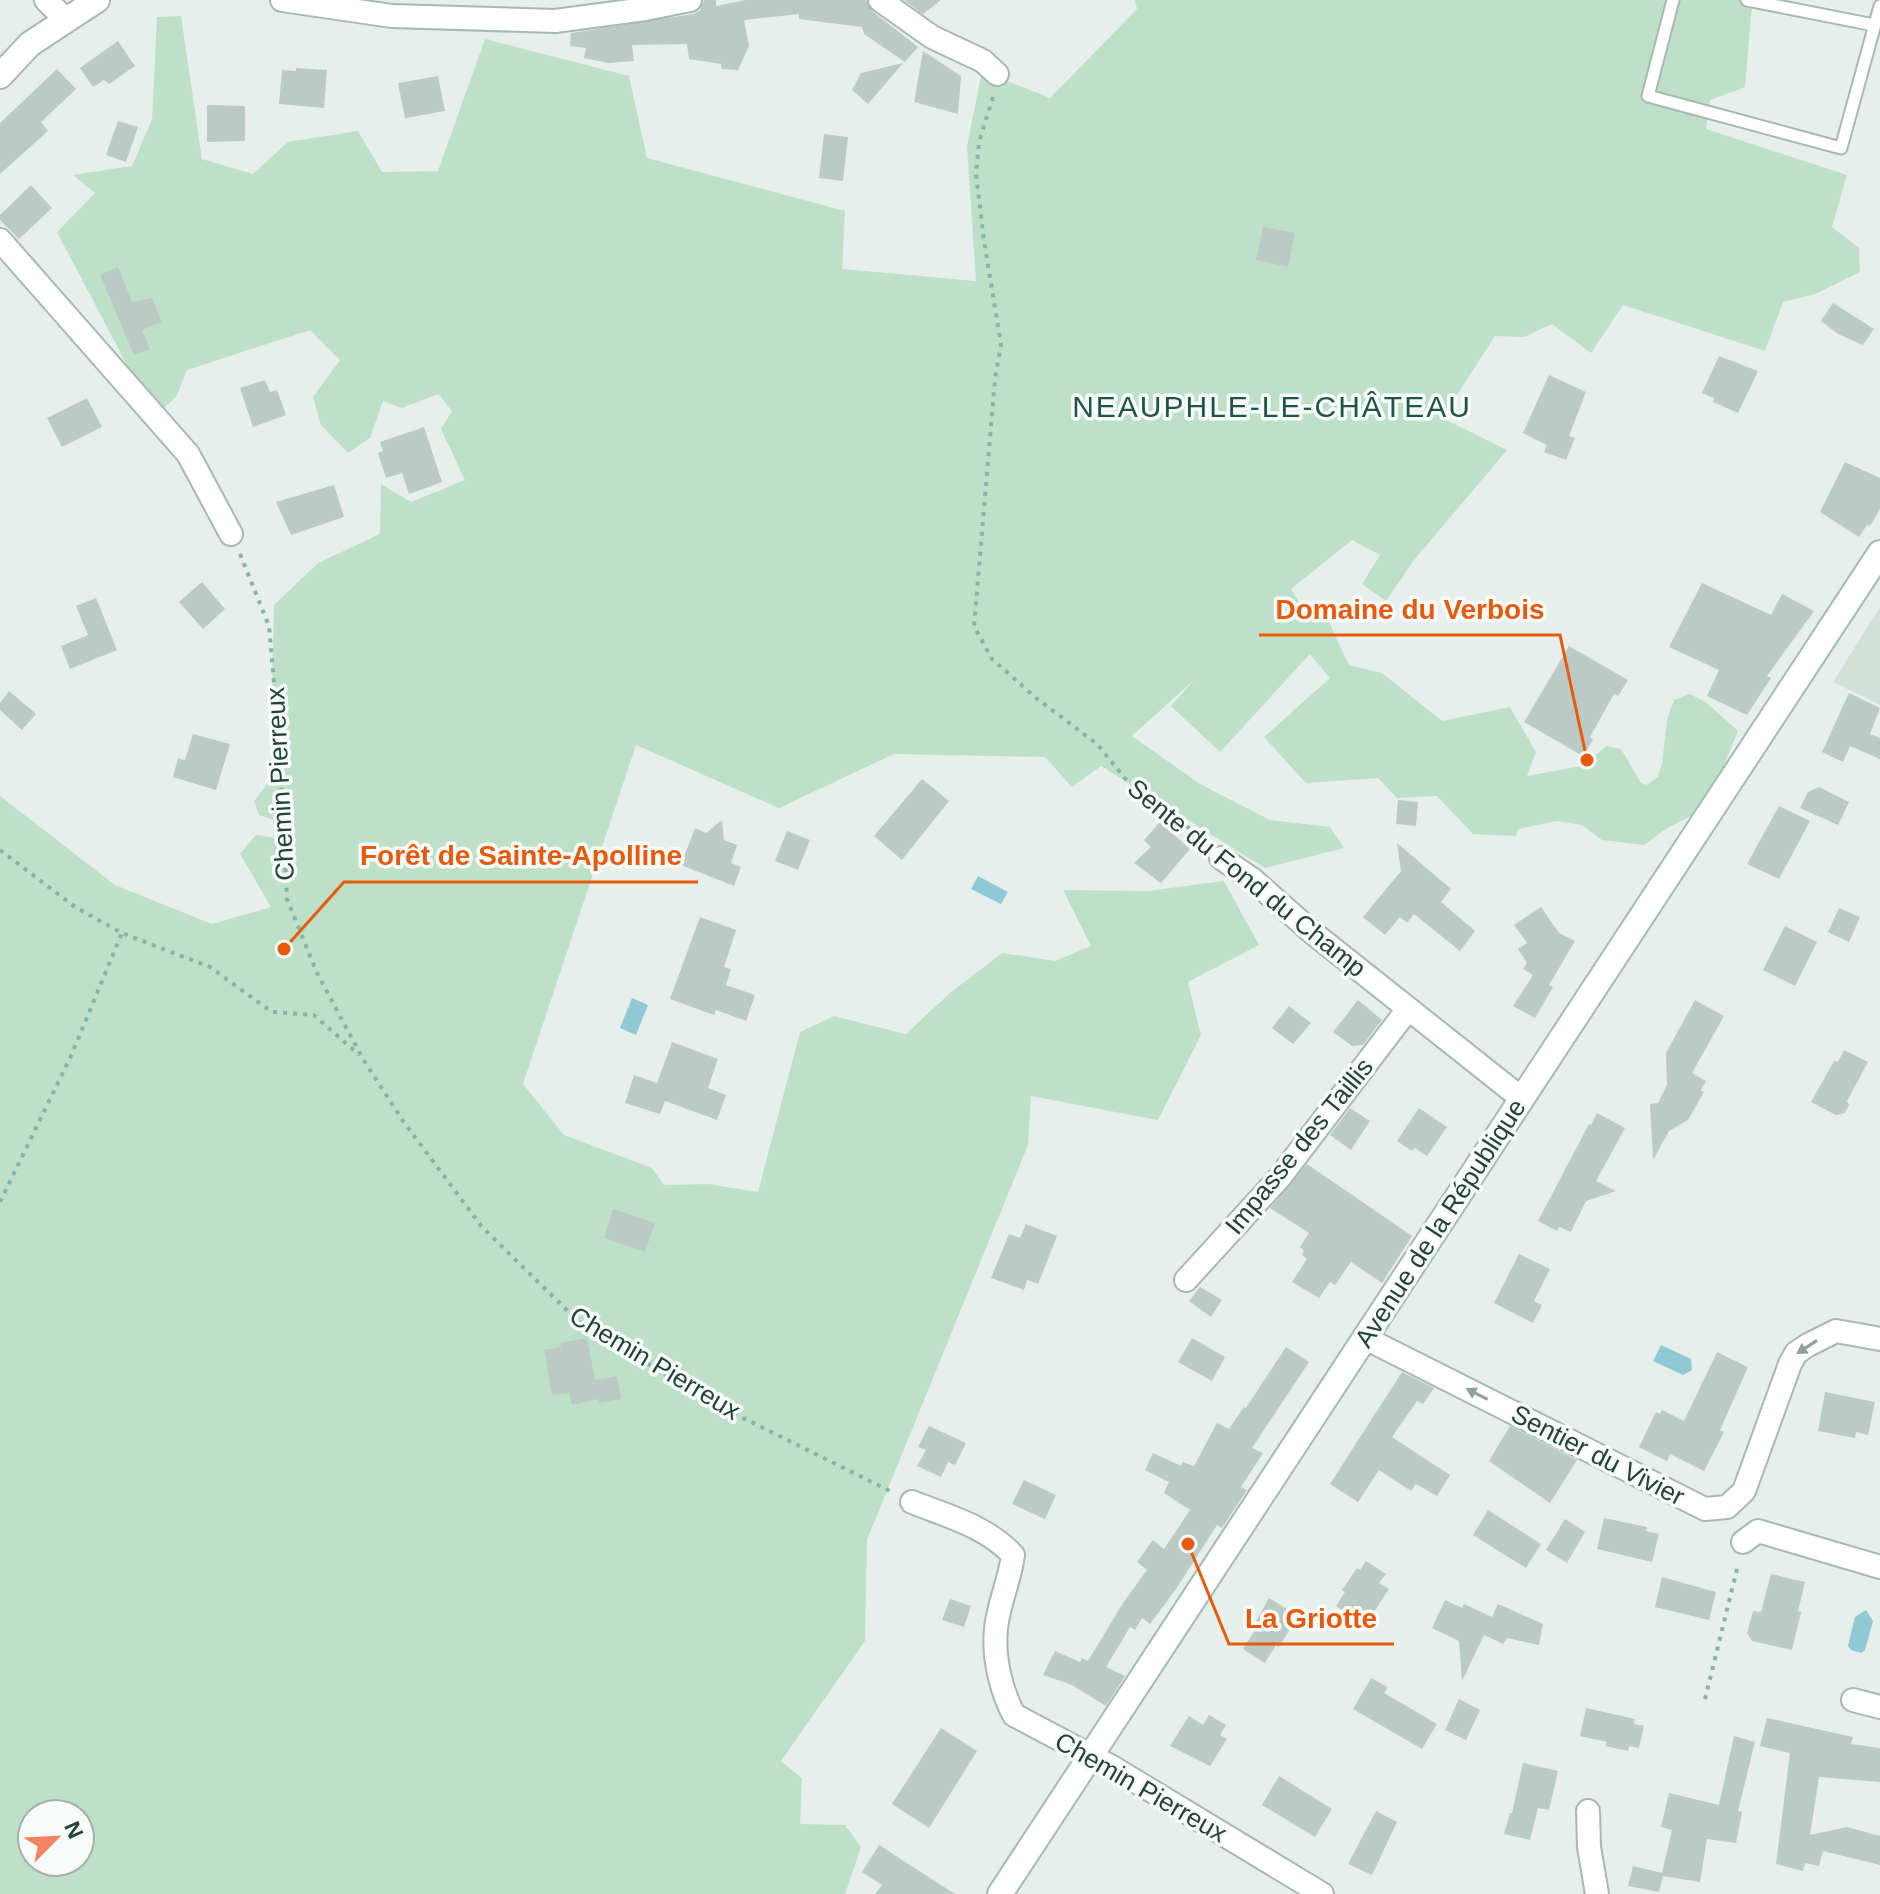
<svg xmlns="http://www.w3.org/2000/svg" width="1880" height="1894" font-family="Arial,sans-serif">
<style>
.built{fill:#d4dfda}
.green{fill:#bfe0c8;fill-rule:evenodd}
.water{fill:#8ec9d4}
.building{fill:#bbcac4}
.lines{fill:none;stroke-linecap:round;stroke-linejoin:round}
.service-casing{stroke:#a8b8b2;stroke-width:15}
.minor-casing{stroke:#a8b8b2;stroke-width:26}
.tertiary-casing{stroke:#a8b8b2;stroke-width:28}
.secondary-casing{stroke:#a4bbb3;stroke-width:28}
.path{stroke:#86b3a5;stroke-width:4;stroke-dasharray:4 6;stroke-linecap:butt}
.service{stroke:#fff;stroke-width:11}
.minor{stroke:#fff;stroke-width:22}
.tertiary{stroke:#fff;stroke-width:24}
.secondary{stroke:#fff;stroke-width:24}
.oneway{fill:#92a09c}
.labels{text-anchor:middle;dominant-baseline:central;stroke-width:7;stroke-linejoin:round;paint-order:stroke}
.street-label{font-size:26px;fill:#24423a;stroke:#f7fbf9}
.quarter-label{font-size:30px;letter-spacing:2px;fill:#1f5548;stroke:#f7fbf9}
.leader{fill:none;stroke:#e8590c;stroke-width:3}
.callout-dot{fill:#e8590c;stroke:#f7fbf9;stroke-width:3}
.callout-label{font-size:28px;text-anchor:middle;font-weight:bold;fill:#e8590c;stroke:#f7fbf9;stroke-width:7;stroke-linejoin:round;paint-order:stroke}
</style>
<rect width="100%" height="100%" fill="#e6efeb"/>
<path class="built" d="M1880,607V705L1833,682Z"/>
<path class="green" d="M1135,0H1747L1752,4L1745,87L1710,100L1706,129L1847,175L1832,227L1859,248L1860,272L1815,294L1783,302L1765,351L1623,305L1591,353L1552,324L1524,337L1495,336L1442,418L1507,450L1414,560L1386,601L1362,584L1380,555L1352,540L1291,589L1302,607L1329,622L1349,665L1382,673L1442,721L1510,707L1536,752L1527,776L1581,766L1607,746L1621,749L1641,783L1646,785L1658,777L1662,764L1667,720L1674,700L1690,694L1707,703L1738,731L1710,799L1695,814L1667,828L1644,845L1602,840L1582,825L1557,821L1518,829L1516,836L1473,834L1437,796L1397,798L1378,778L1306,783L1264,737L1330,678L1310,654L1220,752L1171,706L1194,680L1132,736L1200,784L1270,820L1330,827L1344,848L1265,868L1101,766L1072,787L1045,757L894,754L779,808L636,745L523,1084L564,1135L652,1168L664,1185L708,1184L758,1192L800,1032L834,1016L906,1034L950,993L1002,953L1055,961L1091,946L1063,890L1148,891L1224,881L1259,945L1188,982L1201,1035L1158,1120L1031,1096L1028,1145L867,1540L865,1641L781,1761L802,1778L800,1824L845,1825L861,1847L845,1894H0V796L115,885L212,924L271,907L240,854L256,835L277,838L273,820L259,815L254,801L270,781L274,605L318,563L380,534L381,484L411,502L465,480L441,429L452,411L438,394L402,408L383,401L370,438L348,453L321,425L313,397L340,360L310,330L187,370L176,397L164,408L128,367L57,232L95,193L73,175L132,166L152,119L157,17L181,16L202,159L253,174L288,142L358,131L382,172L438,171L485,39L629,76L647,158L845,211L842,269L976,281L967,146L982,71L1050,98L1137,9ZM32,1814H80V1862H32Z"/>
<path class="water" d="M978,876L1008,892L1001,904L971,889Z
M632,998L648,1005L636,1035L620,1028Z
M1661,1345L1691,1359L1692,1370L1683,1375L1653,1361Z
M1866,1610L1873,1621L1865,1650L1861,1653L1851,1650L1848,1646L1855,1617Z"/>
<path class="building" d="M704,0H716V6L746,0H866L872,11L918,47L905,62L864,34L862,27L799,19V14L744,20L749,46L738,70L722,69L721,64L689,59L687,44L632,45L634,61L608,63L584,58L586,48L570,46L571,33L693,14L700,10Z
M904,0H941L923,14Z
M118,41L135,66L109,84L104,80L93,87L80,68Z
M923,51L961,76L958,114L914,102Z
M903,63L868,104L852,90L861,73Z
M296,68L327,70L324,108L279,104L282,70L296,71Z
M57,69L76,89L41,122L48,131L0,174V123Z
M438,76L445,111L405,118L398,83Z
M207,105L245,106V141L207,142Z
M118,121L138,127L126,162L106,155Z
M824,134L848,137L843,181L819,178Z
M31,185L52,208L19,239L0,220V215Z
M1263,227L1295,233L1288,267L1256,260Z
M118,267L132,302L152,298L162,322L142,330L150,349L134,355L100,275Z
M1833,303L1874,329L1863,345L1838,334L1821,321Z
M1719,356L1758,371L1738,413L1713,402L1714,398L1702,393Z
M1549,375L1586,392L1569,436L1575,438L1566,460L1544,452L1547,445L1523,433Z
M265,380L270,392L277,390L286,415L253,427L240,388Z
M87,398L102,427L62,447L47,418Z
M424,427L442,482L409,494L402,473L386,478L378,453L383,451L380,442Z
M1845,462L1880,478V509L1870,526L1867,525L1859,537L1820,512Z
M334,485L344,517L291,535L276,502Z
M202,582L225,609L203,629L179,602Z
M1702,583L1771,615L1782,594L1814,611L1767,676L1771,678L1747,715L1707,696L1719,670L1669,647Z
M96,598L117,650L70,669L61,646L88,635L76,606Z
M1569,646L1628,680L1618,696L1614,694L1590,737L1593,740L1583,756L1524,722Z
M9,691L36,714L22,730L0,710V703Z
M1849,693L1880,708L1870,734L1880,738V759L1850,746L1843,762L1822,752Z
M193,734L230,744L216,790L173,777L178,758L185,760Z
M922,779L949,801L902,860L874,836Z
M1819,787L1849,802L1838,825L1800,808L1808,792Z
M1398,800L1418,802L1416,826L1396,824Z
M1779,806L1810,821L1779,879L1747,864Z
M722,820L724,840L737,845L731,863L741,867L734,886L681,865L695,828L706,833Z
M1160,822L1190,849L1161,883L1134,863L1151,847L1144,840Z
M787,831L810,840L798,870L775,861Z
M1397,843L1451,889L1441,902L1475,931L1460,951L1414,914L1407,923L1400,917L1385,935L1363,917L1401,871Z
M1541,907L1559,933L1575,941L1549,985L1553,987L1535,1018L1513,1006L1533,975L1523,969L1527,963L1518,949L1527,943L1514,925Z
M1839,908L1860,917L1849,942L1828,932Z
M700,917L736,930L724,967L731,969L726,985L755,995L746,1021L716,1010L714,1015L670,999Z
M1785,926L1817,942L1795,986L1763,970Z
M1358,1000L1382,1020L1363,1045L1352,1046L1333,1032Z
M1695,1000L1724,1016L1692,1073L1706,1081L1701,1090L1704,1092L1688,1120L1669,1131L1653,1160L1650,1104L1658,1103L1667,1085L1666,1053Z
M1289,1006L1311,1023L1293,1044L1272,1028Z
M672,1042L718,1059L708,1088L726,1095L717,1120L665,1101L660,1114L625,1103L634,1075L657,1083Z
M1844,1050L1868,1062L1847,1101L1849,1105L1845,1113L1836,1115L1811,1102L1834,1061L1838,1062Z
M1350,1108L1370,1121L1351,1150L1330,1135Z
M1419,1108L1447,1127L1427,1156L1415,1148L1412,1151L1397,1141Z
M1597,1113L1625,1128L1596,1181L1616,1191L1586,1201L1571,1232L1559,1227L1557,1231L1538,1221L1589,1124L1591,1125Z
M1307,1164L1412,1236L1382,1283L1351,1262L1335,1285L1330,1282L1319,1298L1292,1282L1307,1259L1302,1255L1304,1251L1300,1247L1309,1233L1270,1208Z
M613,1209L655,1223L645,1252L604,1238Z
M1026,1224L1057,1236L1038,1284L1027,1280L1024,1290L991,1278L1009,1234L1020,1238Z
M1519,1254L1550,1269L1534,1301L1542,1305L1533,1323L1494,1303Z
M1200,1287L1222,1300L1211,1317L1189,1301Z
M587,1338L595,1380L617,1376L621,1399L599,1403L598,1399L572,1405L569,1393L552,1395L544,1350L561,1347L560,1343Z
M1192,1338L1225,1357L1212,1381L1178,1362Z
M1286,1347L1309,1362L1252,1448L1263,1453L1241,1487L1247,1490L1222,1528L1217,1525L1176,1589L1150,1624L1142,1618L1135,1630L1130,1627L1106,1667L1125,1676L1106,1706L1072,1685L1043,1675L1055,1651L1080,1662L1082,1658L1088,1661L1123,1603L1147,1570L1137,1562L1153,1540L1164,1549L1190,1510L1164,1493L1169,1482L1145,1470L1153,1453L1181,1466L1183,1462L1194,1466L1217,1423L1229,1429L1244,1407L1246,1408Z
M1717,1352L1748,1367L1720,1430L1724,1432L1704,1471L1670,1454L1667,1461L1639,1447L1656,1412L1660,1414L1662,1410L1684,1421Z
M1402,1372L1434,1388L1423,1404L1417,1401L1392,1437L1450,1475L1437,1496L1416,1484L1411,1491L1379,1470L1358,1502L1330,1484Z
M1825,1392L1875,1402L1868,1435L1856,1432L1855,1438L1818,1431Z
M929,1426L966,1443L955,1465L948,1462L941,1477L917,1466L926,1450L918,1447Z
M1510,1426L1577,1460L1550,1503L1489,1461Z
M1024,1480L1056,1495L1045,1519L1012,1504Z
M1488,1510L1541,1544L1526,1568L1473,1535Z
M1604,1518L1647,1527L1646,1531L1659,1534L1652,1562L1597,1549Z
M1565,1519L1585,1532L1567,1563L1546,1550Z
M1366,1561L1386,1574L1379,1583L1389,1589L1374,1612L1371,1610L1362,1624L1336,1606L1345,1592L1342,1590L1357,1568L1360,1570Z
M1771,1574L1805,1582L1798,1611L1801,1612L1792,1650L1752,1641L1747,1633L1753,1611L1761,1612Z
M1662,1577L1716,1592L1709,1620L1655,1607Z
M1269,1598L1298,1616L1279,1647L1276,1645L1265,1663L1243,1649L1254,1632L1251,1630Z
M950,1599L971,1606L964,1627L942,1620Z
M1445,1600L1462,1608L1464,1604L1492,1617L1498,1604L1543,1624L1539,1645L1507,1638L1503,1644L1484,1635L1462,1681L1459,1641L1432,1628Z
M1371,1678L1388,1687L1384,1693L1437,1724L1422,1749L1353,1709Z
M1459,1699L1480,1710L1466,1740L1445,1730Z
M1586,1708L1635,1719L1634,1724L1644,1726L1639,1748L1629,1746L1628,1751L1605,1746L1607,1742L1580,1736Z
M1209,1715L1226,1725L1220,1735L1227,1739L1210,1766L1170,1746L1189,1716L1203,1725Z
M1767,1718L1853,1737L1851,1744L1880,1748V1782L1819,1777L1810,1835L1847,1827L1880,1836V1865L1823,1851L1819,1866L1805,1863L1803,1871L1776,1864L1790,1753L1760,1746Z
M941,1728L977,1751L929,1828L892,1804Z
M1734,1736L1755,1742L1738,1811L1742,1812L1736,1843L1707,1839L1700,1882L1663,1876L1659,1892L1628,1886L1633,1866L1662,1873L1672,1830L1661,1827L1669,1793L1719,1805Z
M1523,1763L1558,1771L1549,1810L1538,1808L1530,1840L1504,1834L1510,1813H1512Z
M1279,1776L1332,1809L1315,1837L1262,1805Z
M1376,1811L1397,1822L1372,1875L1348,1864Z
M879,1845L955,1894H875L882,1885L862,1872Z"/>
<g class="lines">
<defs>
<path id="service" d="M1673,0L1648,96L1841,148L1880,6
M1747,0L1874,25"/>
<path id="minor" d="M46,0L65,19
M282,0L392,16L555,21L645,9L690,0
M880,0L932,37L983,61L997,74
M0,240L188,454L231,534
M1221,858L1252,879L1313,933L1521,1098
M1186,1280L1280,1177L1408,1009
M1365,1338L1705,1509L1727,1507L1744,1491L1790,1364L1796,1353L1808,1345L1836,1331L1880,1339
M912,1502C947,1516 986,1526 1013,1555C1010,1580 998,1605 996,1629C993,1657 1001,1691 1014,1715L1112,1767L1322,1894
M1743,1542L1758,1531L1880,1567
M1853,1700L1880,1707
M1588,1811L1589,1847L1597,1894"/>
<path id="tertiary" d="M0,76L30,44L97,0"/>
<path id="secondary" d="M1000,1894L1880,553"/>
</defs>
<use href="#service" class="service-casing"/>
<use href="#minor" class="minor-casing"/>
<use href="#tertiary" class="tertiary-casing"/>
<use href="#secondary" class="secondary-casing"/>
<path class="path" d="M993,97L979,142L976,174L984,241L1001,344L995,379L974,626L992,659L1036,698L1097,744L1132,787L1168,809L1205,843
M240,554L269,626L279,740L287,899L317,973L363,1059L403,1121L482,1227L579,1322L711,1402L892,1492
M0,850L75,907L122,933L210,967L272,1012L314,1015L359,1055
M0,1202L71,1056L122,933
M1705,1699L1738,1565"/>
<use href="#service" class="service"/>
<use href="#minor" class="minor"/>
<use href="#tertiary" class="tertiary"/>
<use href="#secondary" class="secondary"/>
</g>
<defs><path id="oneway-solid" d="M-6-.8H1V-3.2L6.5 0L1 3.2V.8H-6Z" transform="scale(2)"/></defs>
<g class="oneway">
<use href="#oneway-solid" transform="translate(1807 1347) rotate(147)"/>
<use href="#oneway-solid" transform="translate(1477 1394) rotate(-153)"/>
</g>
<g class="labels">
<g class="street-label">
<text transform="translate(280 784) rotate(-93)">Chemin Pierreux</text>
<text transform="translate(1247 878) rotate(39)">Sente du Fond du Champ</text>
<text transform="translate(1299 1146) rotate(-51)">Impasse des Taillis</text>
<text transform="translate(1440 1223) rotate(-57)">Avenue de la République</text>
<text transform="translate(655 1363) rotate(31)">Chemin Pierreux</text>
<text transform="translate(1598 1455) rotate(27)">Sentier du Vivier</text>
<text transform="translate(1141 1787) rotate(30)">Chemin Pierreux</text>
</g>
<g class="quarter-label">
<text x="1272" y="406">NEAUPHLE-LE-CHÂTEAU</text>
</g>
</g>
<path class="leader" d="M1587 760L1560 635H1259M284 949L344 882H698M1188 1544L1229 1644H1394"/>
<g class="callout-dot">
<circle cx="1587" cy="760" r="8"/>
<circle cx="284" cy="949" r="8"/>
<circle cx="1188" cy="1544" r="8"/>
</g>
<g class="callout-label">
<text x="1410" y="619">Domaine du Verbois</text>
<text x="521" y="865">Forêt de Sainte-Apolline</text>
<text x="1311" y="1628">La Griotte</text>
</g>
<g transform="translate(56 1838) rotate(66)"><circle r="38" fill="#f7fbf9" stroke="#a3b1ad" stroke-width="2"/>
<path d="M0-6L14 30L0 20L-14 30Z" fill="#f4845f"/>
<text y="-12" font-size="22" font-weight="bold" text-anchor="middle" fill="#24423a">N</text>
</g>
</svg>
